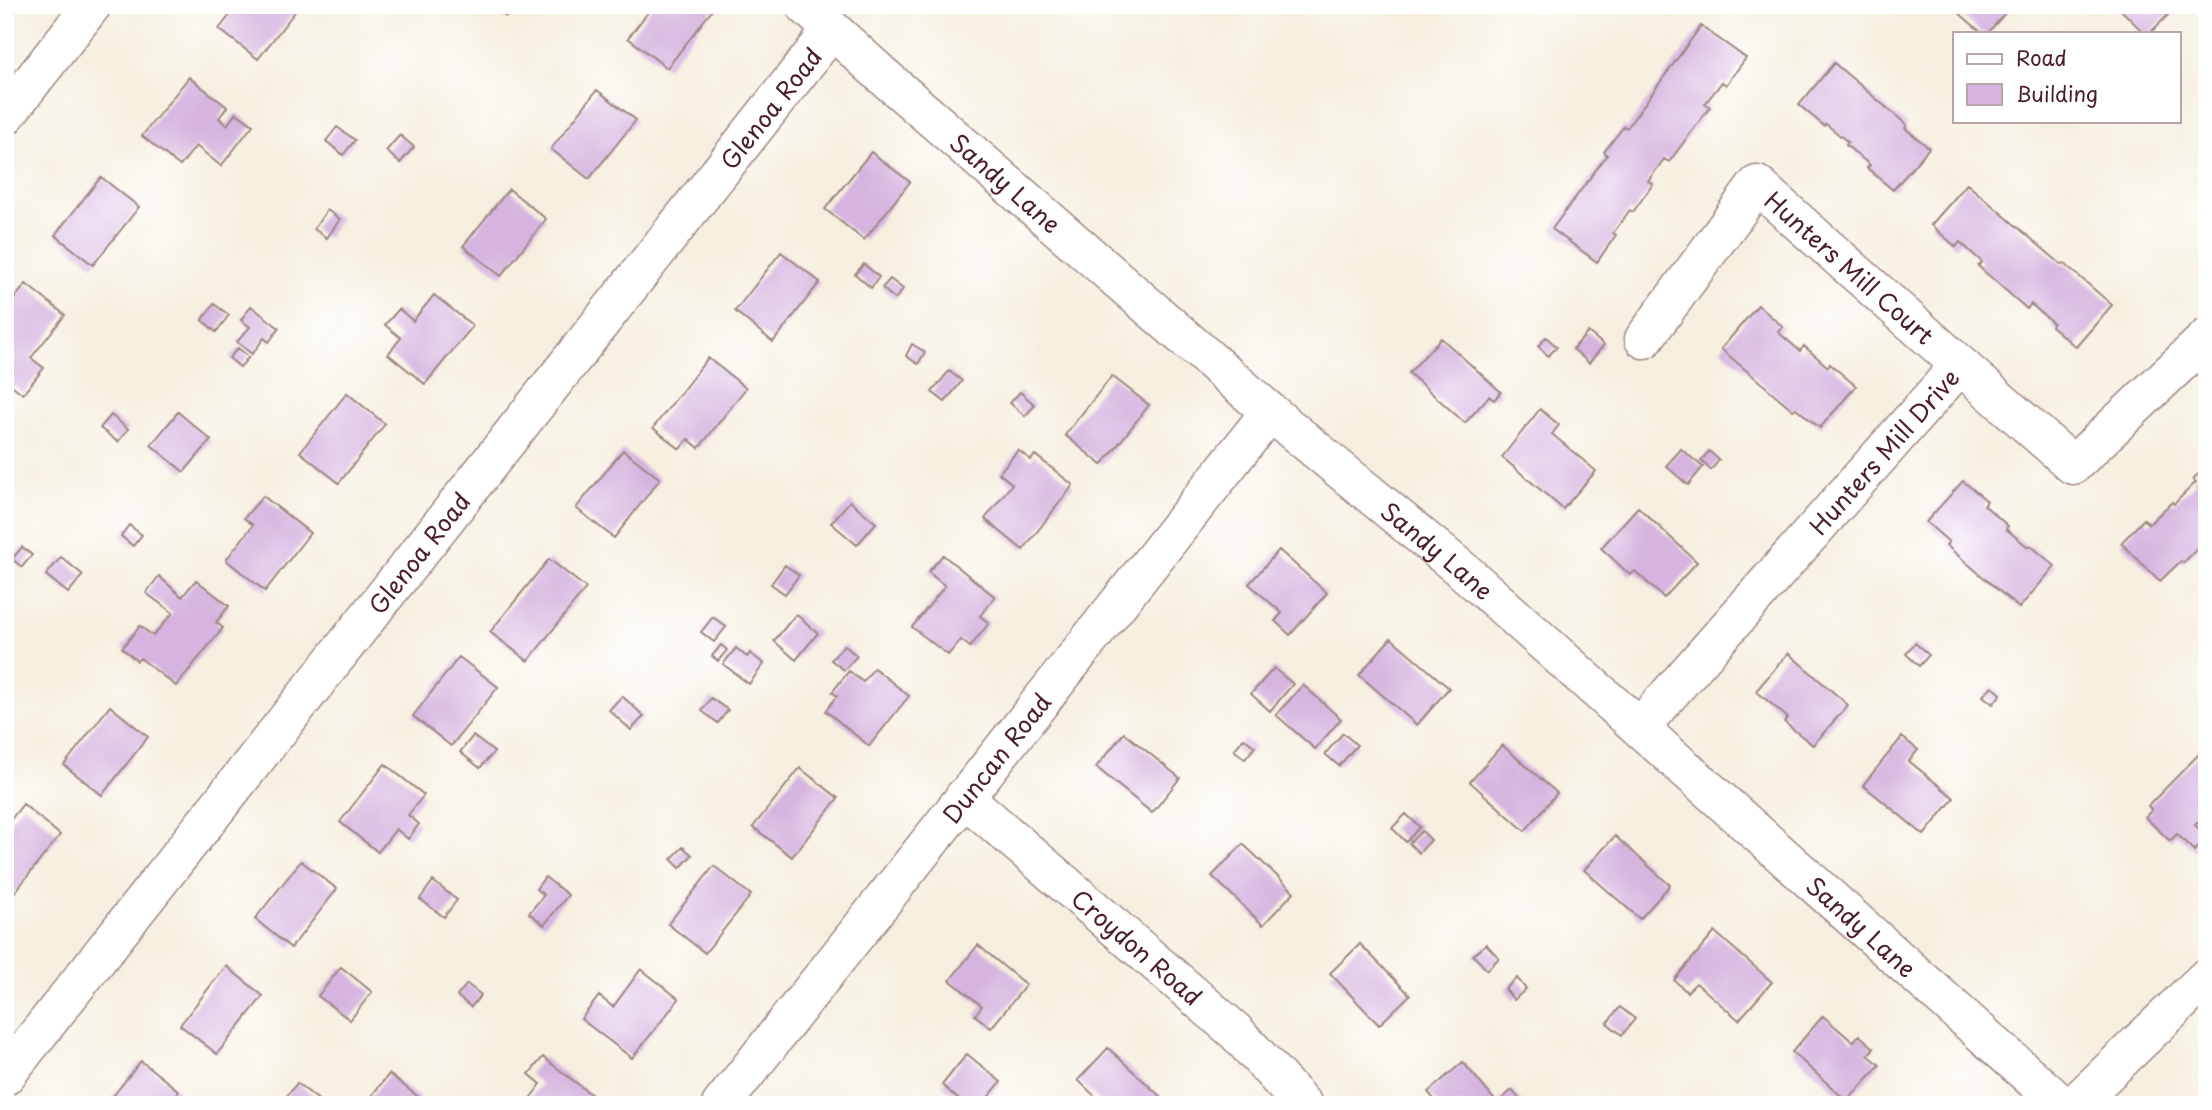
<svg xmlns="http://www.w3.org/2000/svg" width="2212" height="1110" font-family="'Playpen Sans',sans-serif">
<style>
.building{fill:#d6b4df}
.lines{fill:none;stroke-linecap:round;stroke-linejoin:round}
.minor-casing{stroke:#a08785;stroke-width:41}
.minor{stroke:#fff;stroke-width:38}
.labels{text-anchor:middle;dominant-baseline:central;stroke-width:6;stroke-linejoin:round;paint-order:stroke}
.street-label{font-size:24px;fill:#4a1f2b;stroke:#fff}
</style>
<rect width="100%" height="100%" fill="#fff"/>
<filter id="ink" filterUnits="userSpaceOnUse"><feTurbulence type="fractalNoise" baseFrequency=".0143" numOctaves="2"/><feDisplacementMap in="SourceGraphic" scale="14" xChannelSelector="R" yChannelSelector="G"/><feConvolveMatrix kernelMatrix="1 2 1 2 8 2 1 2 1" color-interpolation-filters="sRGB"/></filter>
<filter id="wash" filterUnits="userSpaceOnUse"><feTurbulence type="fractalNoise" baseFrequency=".00686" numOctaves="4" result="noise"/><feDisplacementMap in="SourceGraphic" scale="28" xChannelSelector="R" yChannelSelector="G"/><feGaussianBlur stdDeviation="1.57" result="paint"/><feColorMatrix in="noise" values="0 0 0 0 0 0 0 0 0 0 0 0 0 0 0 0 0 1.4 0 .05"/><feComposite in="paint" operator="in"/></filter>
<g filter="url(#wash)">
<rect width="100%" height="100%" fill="#f6efdf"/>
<g id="blocks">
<path class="building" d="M238,5H300L258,59L219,29Z
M502,5H513L514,6L506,17L497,11Z
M654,5H708L713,9L667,68L628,38Z
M1950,5H2012L1988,33H1982Z
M2116,5H2178L2150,33H2144Z
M1701,26L1746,58L1726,85L1722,82L1705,104L1710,107L1669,162L1664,159L1648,181L1653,184L1633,212L1630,210L1613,233L1616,235L1597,262L1552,229L1607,155L1604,152L1624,126L1627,128Z
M1834,63L1907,125L1905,128L1929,148L1893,190L1867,168L1870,165L1846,145L1848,142L1826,124L1824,126L1799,105Z
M189,77L227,107L219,118L227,125L236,113L253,125L221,166L196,146L180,166L142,136Z
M597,90L636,120L589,179L551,149Z
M337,127L355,140L343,155L326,141Z
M400,135L414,147L400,163L386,151Z
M871,152L910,182L864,240L825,209Z
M101,177L139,207L93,265L55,235Z
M1967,184L2062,265L2064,263L2112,305L2076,347L2051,326L2053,323L2031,304L2027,309L1978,266L1982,262L1960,242L1956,247L1931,225Z
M509,189L546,219L501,276L463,246Z
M327,210L340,219L327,238L314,229Z
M781,252L820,282L773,342L735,311Z
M864,264L879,277L871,288L855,274Z
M890,279L903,289L895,299L882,288Z
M26,284L65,315L31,358L44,368L23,394L5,380V310Z
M434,295L473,326L425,384L388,354L401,338L385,325L399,309L413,321Z
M214,304L229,315L216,332L202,320Z
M1758,305L1783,327L1778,332L1800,351L1804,346L1828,367L1830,364L1856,386L1820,428L1796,408L1793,410L1721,349Z
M251,306L279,328L269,342L264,338L252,354L237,342L250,327L241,320Z
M1588,332L1604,345L1589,363L1573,349Z
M1546,337L1557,347L1548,356L1538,346Z
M1441,338L1501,392L1494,400L1489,396L1465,423L1409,373Z
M912,344L925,352L918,364L906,356Z
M238,348L249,357L240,367L229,358Z
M708,358L746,388L699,448L688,439L680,449L653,428Z
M949,371L962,381L945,402L932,392Z
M1112,376L1149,405L1102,465L1065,435Z
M1020,392L1035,405L1025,416L1010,403Z
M347,393L385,424L339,483L300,452Z
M1540,409L1559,425L1552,434L1596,471L1563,509L1502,457Z
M178,412L211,440L184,472L151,445Z
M111,415L128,429L118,442L100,428Z
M1681,449L1703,467L1688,485L1666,466Z
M623,450L660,479L614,538L576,508Z
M1018,450L1031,460L1035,455L1073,485L1023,550L985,519L1012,484L999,473Z
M1709,451L1719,460L1711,470L1701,461Z
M2207,466V539L2183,563L2181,561L2160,581L2121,543L2144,519L2149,524L2172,502L2174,504L2196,482L2193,479Z
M1963,481L1987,501L1984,505L2008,526L2006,529L2028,547L2030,545L2055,566L2019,608L1946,545L1949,542L1926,522Z
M263,496L310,533L265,591L226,560L253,525L244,518Z
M850,501L876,523L857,545L831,523Z
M1638,507L1697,562L1664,598L1635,571L1630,575L1601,548Z
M129,525L142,535L133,546L121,536Z
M22,547L32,555L22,567L12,559Z
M1279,550L1327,593L1290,635L1275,621L1282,613L1249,584Z
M943,555L995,597L980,616L989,623L970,647L961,640L948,655L912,627L945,586L928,572Z
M61,557L83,575L68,593L46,575Z
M549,559L586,588L528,661L490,632Z
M785,565L799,575L785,594L771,584Z
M159,576L182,597L196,580L229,606L216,622L223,628L176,686L140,658L137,661L122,648L140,626L153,636L173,613L146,593Z
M796,614L818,633L796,660L774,641Z
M713,617L726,627L714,642L701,632Z
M1391,638L1449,688L1417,725L1359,675Z
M1915,643L1929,655L1919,666L1906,654Z
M721,645L727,650L718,661L712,656Z
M844,645L857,656L844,670L831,660Z
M736,648L747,657L750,653L764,664L749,684L723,664Z
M1788,653L1848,705L1813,745L1784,722L1788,718L1756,691Z
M459,657L498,687L451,746L413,716Z
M874,668L909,696L869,746L826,711L837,696L832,692L849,671L863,682Z
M1274,668L1293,684L1270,711L1251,694Z
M1303,685L1341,719L1315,749L1276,715Z
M1992,686L2001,694L1993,704L1983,696Z
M622,696L644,716L631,730L609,710Z
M711,698L728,710L718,723L702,711Z
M110,706L148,737L102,795L64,765Z
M1124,733L1180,778L1152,813L1096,767Z
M1343,733L1357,745L1339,766L1325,754Z
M473,736L494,752L480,768L460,752Z
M1902,737L1918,750L1909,761L1954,798L1924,835L1863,785Z
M1244,738L1255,747L1245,759L1234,750Z
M1502,745L1557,793L1525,831L1470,782Z
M2201,752L2207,758V832L2197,822L2195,825L2207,838L2194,851L2177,834L2170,841L2145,817L2152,810L2148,806Z
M385,764L424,795L408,815L419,824L408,839L396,829L378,852L340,822Z
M800,768L838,798L792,857L753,827Z
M23,804L60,835L15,892L5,884V827Z
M1406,814L1420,827L1406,842L1392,828Z
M1422,831L1431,840L1419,853L1409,843Z
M1615,836L1670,885L1640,919L1584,870Z
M1243,844L1294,892L1263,925L1212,876Z
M683,847L692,855L680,868L671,859Z
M301,861L337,889L291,948L255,919Z
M714,866L751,895L705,953L668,924Z
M545,877L568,895L544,925L529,913L544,895L536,889Z
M433,881L457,900L444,917L420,899Z
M1715,932L1772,982L1739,1020L1696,983L1687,992L1674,980Z
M1360,944L1410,995L1379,1025L1330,973Z
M1486,944L1499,958L1487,970L1473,955Z
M978,945L1026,985L991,1028L975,1015L982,1006L950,980Z
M226,966L263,996L217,1054L180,1025Z
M341,967L372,992L350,1020L318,996Z
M641,969L679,999L632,1058L581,1019L599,996L613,1007Z
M1517,978L1526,989L1514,1000L1505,989Z
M467,984L481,995L471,1007L457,996Z
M1620,1007L1635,1019L1622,1035L1607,1023Z
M1823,1016L1853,1042L1859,1035L1874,1048L1868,1055L1880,1065L1847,1101L1792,1052Z
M1108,1048L1161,1097L1153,1105H1104L1078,1080Z
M967,1054L1001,1082L982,1105H965L942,1085Z
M543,1057L593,1096L586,1105H525L541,1084L529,1074Z
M141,1061L179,1091L168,1105H106Z
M1463,1062L1497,1103L1512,1090L1524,1105H1439L1428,1092Z
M389,1074L425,1102L423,1105H364Z
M297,1083L325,1105H280Z"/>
</g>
</g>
<g filter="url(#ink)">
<use href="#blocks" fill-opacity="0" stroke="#a08785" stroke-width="2"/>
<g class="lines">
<defs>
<g id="minor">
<path id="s1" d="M805,5L882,75L1270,412L1467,574L2062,1105"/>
<path d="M5,116L92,5"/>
<path id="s2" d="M1644,339L1757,185L1960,365"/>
<path id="s3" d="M1640,727L1960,365L2073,465L2207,338"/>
<path id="s4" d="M964,797L1236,1032L1303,1105"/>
<path id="s5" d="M5,1076L832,30"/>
<path id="s6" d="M721,1105L1270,412"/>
<path d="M2074,1105L2207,977"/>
</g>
</defs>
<use href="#minor" class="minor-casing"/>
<use href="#minor" class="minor"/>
</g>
</g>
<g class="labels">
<g class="street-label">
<text stroke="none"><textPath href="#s5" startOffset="1234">Glenoa Road</textPath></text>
<text stroke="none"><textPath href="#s1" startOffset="268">Sandy Lane</textPath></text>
<text stroke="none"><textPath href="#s2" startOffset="315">Hunters Mill Court</textPath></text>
<text stroke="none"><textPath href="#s3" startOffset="368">Hunters Mill Drive</textPath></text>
<text stroke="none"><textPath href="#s1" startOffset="835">Sandy Lane</textPath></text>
<text stroke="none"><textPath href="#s5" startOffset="667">Glenoa Road</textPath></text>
<text stroke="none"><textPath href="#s6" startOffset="443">Duncan Road</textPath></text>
<text stroke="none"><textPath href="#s1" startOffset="1402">Sandy Lane</textPath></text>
<text stroke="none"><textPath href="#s4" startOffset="229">Croydon Road</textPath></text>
</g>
</g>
<rect width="2212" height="1110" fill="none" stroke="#fff" stroke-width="28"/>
<rect x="1953" y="32" width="228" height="91" fill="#ffffff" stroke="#b7a5aa" stroke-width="2"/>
<rect x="1967" y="54" width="35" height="10" fill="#ffffff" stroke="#b7a5aa" stroke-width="2"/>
<text x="2016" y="66" font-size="21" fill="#4a1f2b">Road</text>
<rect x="1967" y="84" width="35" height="21" fill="#d6b4df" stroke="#b7a5aa" stroke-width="2"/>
<text x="2016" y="102" font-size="21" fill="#4a1f2b">Building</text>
</svg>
